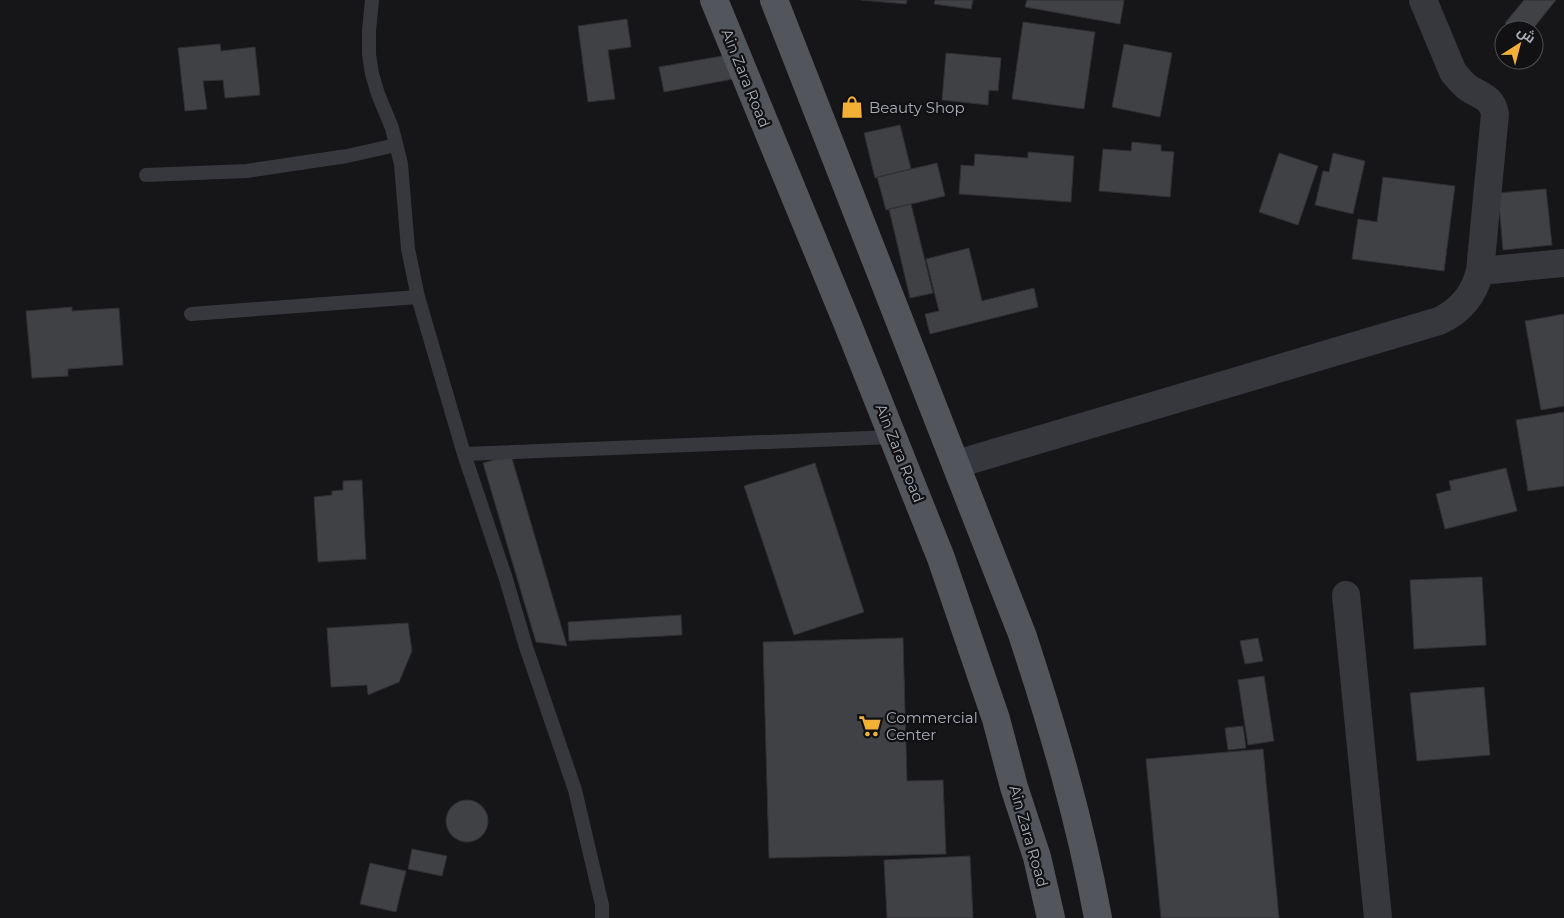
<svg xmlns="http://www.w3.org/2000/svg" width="1564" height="918" font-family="Montserrat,Cairo,sans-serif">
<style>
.building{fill:#404145;stroke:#303034}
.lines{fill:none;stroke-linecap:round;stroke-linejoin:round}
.service{stroke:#37383d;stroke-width:14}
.minor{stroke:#37383d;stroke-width:28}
.primary{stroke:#53555c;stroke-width:28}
.labels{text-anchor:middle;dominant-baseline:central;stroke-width:4.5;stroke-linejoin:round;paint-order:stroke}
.street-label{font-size:15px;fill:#a8adb8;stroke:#111113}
.poi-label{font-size:15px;fill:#a8adb8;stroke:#111113;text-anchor:start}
</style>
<rect width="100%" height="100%" fill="#161618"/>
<path class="building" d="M861,0H907L906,4Z
M935,0H973L971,9L934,4Z
M1027,0H1124L1120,24L1025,7Z
M1524,0H1556L1532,30H1513L1505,23Z
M627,19L631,47L608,50L615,99L588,102L578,26Z
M1023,22L1095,32L1084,109L1012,99Z
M220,44L221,51L255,47L260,95L225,98L223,80L203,81L207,109L185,111L178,48Z
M1124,44L1172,53L1160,117L1112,107Z
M946,53L1001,58L998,91L989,90L988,105L942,100Z
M728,55L733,79L664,92L659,67Z
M900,125L911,169L875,178L864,133Z
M1132,142L1161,145V151L1174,152L1170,197L1099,191L1103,149L1131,151Z
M1028,152L1074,156L1071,202L959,194L961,165L974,166L975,154L1028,158Z
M1279,153L1318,166L1298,225L1259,212Z
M1333,153L1365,161L1353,214L1315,205L1323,171L1329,172Z
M937,163L945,196L886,210L877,177Z
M1383,177L1455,186L1444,271L1352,259L1358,219L1377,222Z
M1546,189L1552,245L1503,250L1498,193Z
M911,204L933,293L910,298L889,209Z
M969,248L982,301L1034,288L1038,307L930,334L925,314L939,311L926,259Z
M72,307V311L119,308L123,365L68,369V376L32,378L26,311Z
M1564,314V406L1541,410L1525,321Z
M1564,412V486L1528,491L1516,420Z
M511,455L567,646L536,642L483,463Z
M815,463L864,612L794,635L744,486Z
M1506,468L1517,511L1445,529L1436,494L1451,490L1449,481Z
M362,480L366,559L318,562L314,497L332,495V491L343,490V481Z
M1482,577L1486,645L1414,649L1410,580Z
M681,615L682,635L569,641L568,622Z
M408,623L412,651L399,682L368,695L367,685L331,687L327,628Z
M903,638L907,781L943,780L946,854L769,858L763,642Z
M1258,638L1263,661L1245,664L1240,641Z
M1264,676L1274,741L1248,745L1238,680Z
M1484,687L1490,755L1417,761L1410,693Z
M1243,726L1246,748L1228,750L1225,728Z
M1263,749L1279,918H1161L1146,759Z
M446 821a21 21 0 1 1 42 0a21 21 0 1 1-42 0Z
M412,849L447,856L442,876L408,869Z
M970,856L973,918H887L884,860Z
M370,863L406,871L396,912L360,904Z"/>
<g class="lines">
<path class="service" d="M372,0L369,31V54L372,74L378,94L392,128L401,164L408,249L418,297L464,454L506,579L526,647L575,790L602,905V918
M146,175L247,171L347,156L396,145
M191,314L418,297
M464,454L893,437"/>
<path class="minor" d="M1480,271L1564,263
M957,464L1439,321C1461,311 1474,295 1480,271L1495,114C1492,96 1479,96 1467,87C1462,83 1458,78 1453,72L1423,0
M1346,595L1378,918"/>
<path class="primary" d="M714,0L848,325L941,558L996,719L1014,787L1037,857L1051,918
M774,0L1022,634C1053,728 1080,820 1098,918"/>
</g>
<defs>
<symbol id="shop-bare" viewBox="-9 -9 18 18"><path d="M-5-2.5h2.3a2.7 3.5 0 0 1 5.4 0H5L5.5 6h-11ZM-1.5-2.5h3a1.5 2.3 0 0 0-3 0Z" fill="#f2b134" stroke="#111113" stroke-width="2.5" paint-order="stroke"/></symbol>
<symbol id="supermarket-bare" viewBox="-9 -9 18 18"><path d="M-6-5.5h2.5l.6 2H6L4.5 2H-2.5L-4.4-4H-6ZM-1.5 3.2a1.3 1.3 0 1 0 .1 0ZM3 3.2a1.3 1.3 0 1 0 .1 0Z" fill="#f2b134" stroke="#111113" stroke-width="2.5" paint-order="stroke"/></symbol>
</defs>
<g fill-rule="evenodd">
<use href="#shop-bare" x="836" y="91" width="32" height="32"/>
<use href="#supermarket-bare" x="854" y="710" width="32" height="32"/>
</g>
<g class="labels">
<g class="street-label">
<text transform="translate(746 78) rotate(68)">Ain Zara Road</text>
<text transform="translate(900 453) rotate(68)">Ain Zara Road</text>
<text transform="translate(1029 836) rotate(74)">Ain Zara Road</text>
</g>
<g class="poi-label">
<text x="869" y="107">Beauty Shop</text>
<text x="886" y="717">Commercial<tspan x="886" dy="17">Center</tspan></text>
</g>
</g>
<g transform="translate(1519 45) rotate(36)"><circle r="24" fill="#111113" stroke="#4d4f55"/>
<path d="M0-4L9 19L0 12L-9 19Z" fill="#f2b134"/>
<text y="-8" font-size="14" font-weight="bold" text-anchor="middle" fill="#a8adb8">ش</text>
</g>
</svg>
